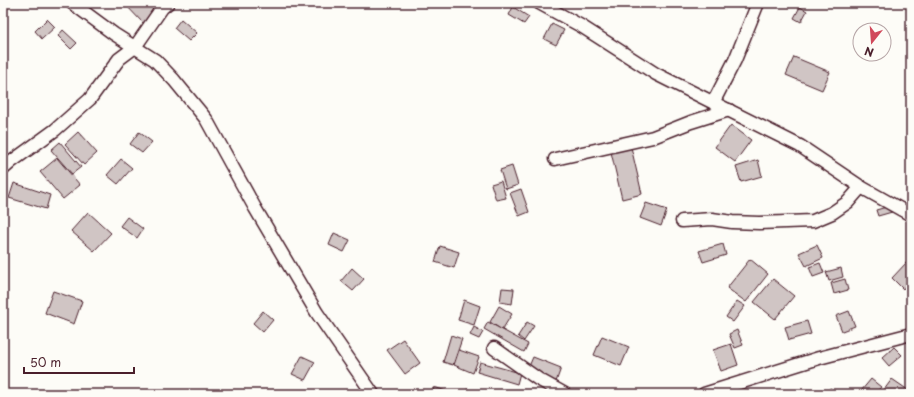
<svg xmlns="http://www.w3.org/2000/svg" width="914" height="397" font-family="'Playpen Sans',sans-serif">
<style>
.building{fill:#d0c5c4;stroke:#4a1f2b}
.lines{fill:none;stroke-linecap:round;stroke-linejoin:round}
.street-casing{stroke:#4a1f2b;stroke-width:15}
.street{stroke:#fdfcf7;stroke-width:12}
</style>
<rect width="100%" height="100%" fill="#fdfcf7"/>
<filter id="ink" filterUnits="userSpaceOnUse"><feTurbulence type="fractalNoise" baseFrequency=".025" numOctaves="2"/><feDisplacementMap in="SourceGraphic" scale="8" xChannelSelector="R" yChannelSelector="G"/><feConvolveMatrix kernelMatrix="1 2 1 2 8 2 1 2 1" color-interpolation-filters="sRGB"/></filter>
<g filter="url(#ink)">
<!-- building -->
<g class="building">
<polygon points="124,3 147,3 155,11 143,23"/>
<polygon points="513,7 529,17 524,24 509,15"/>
<polygon points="800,7 807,11 801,22 794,18"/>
<polygon points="47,19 55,27 42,39 35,31"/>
<polygon points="181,19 197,33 189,41 174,28"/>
<polygon points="552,24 564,30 556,45 544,39"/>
<polygon points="63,30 77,43 71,49 58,36"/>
<polygon points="794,57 830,72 822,90 786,75"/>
<polygon points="731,125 751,140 735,162 715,147"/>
<polygon points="78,132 97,153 84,165 65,144"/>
<polygon points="139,132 152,142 142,153 130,144"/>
<polygon points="60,142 81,167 72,174 51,150"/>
<polygon points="631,147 642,194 622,199 611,152"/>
<polygon points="57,158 80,185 63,199 40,172"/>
<polygon points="121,159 132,168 118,184 107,175"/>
<polygon points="758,160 762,176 741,182 736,167"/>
<polygon points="512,166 518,185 506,189 500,170"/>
<polygon points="501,181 506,198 496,200 491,184"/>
<polygon points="14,183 50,195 46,209 9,198"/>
<polygon points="521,189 529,212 519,216 510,193"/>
<polygon points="646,203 667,210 661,226 640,218"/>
<polygon points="890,206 892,212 878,216 876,210"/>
<polygon points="88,212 111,233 94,251 71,231"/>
<polygon points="127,217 143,229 137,238 120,226"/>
<polygon points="334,233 350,240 344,252 329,245"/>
<polygon points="723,244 726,255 703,262 699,251"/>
<polygon points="817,245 823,258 806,266 799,253"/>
<polygon points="440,246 459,252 454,268 435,262"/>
<polygon points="750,259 768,274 746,302 727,288"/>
<polygon points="907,262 911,266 911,280 903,289 892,278"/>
<polygon points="820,263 824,273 813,277 809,267"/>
<polygon points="352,268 364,279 353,291 341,281"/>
<polygon points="841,268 843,277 829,281 826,272"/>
<polygon points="773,279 794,296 775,319 754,302"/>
<polygon points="845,279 848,290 834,294 831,283"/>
<polygon points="502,288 514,289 512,304 500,302"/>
<polygon points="53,291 82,301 74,324 45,313"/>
<polygon points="464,300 480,306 474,325 458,320"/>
<polygon points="737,301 745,306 733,322 726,317"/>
<polygon points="499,306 512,314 502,330 490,322"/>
<polygon points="263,311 273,320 263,332 253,323"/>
<polygon points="849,311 855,326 842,331 836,316"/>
<polygon points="807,321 811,334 789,340 785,327"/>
<polygon points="488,322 528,344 524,352 484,329"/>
<polygon points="527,322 534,326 524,341 518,336"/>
<polygon points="474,327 483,332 479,339 470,335"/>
<polygon points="737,330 743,345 735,348 729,334"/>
<polygon points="451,335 462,339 453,365 443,362"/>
<polygon points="602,336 629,347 621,366 594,355"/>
<polygon points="403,339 420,363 405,374 387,350"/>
<polygon points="731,344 738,365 721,371 713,350"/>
<polygon points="894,347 902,355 889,366 882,358"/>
<polygon points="459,350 479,357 473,373 454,365"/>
<polygon points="302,356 315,362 305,380 292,374"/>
<polygon points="533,357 561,368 556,382 527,371"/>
<polygon points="480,362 520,373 517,384 477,372"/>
<polygon points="871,379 881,387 875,394 864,394 861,391"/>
<polygon points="892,379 908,390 906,394 881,394"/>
<polygon points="434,387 446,391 445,394 432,394"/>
<polygon points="830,388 840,394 826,394"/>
<polygon points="467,389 482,393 482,394 465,394"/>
</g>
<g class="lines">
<!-- street casing -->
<g class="street-casing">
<g id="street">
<polyline points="72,3 114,34 155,60 174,80 206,119 255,208 317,313 373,394"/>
<polyline points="539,3 581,26 656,74 800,146 861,187 911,215"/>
<polyline points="714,101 735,60 758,3"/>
<polyline points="555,159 653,137 691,122 729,110"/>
<polyline points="3,169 11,162 55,130 90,99 119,59 135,47 162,8 168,3"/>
<polyline points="682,221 712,219 732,222 759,223 813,221 832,213 848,202 861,187"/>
<polyline points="494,348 538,379 565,394"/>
<polyline points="704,394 819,358 911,334"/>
</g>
</g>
<!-- street -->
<use href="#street" class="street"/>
</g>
</g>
<!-- margin -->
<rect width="914" height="397" fill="none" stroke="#fdfcf7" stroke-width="16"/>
<rect x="8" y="8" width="898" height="381" fill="none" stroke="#4a1f2b" stroke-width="1.5" filter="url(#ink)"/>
<!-- north arrow -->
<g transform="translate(872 42) rotate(197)"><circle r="19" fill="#fdfcf7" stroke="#b5a4a5"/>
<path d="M0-3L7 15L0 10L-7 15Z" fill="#d1495b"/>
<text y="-6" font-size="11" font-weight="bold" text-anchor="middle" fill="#4a1f2b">N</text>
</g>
<!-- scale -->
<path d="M24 367v6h110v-6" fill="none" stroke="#4a1f2b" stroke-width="2"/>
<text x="30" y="367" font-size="12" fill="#4a1f2b" stroke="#fdfcf7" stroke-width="3" paint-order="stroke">50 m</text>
</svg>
